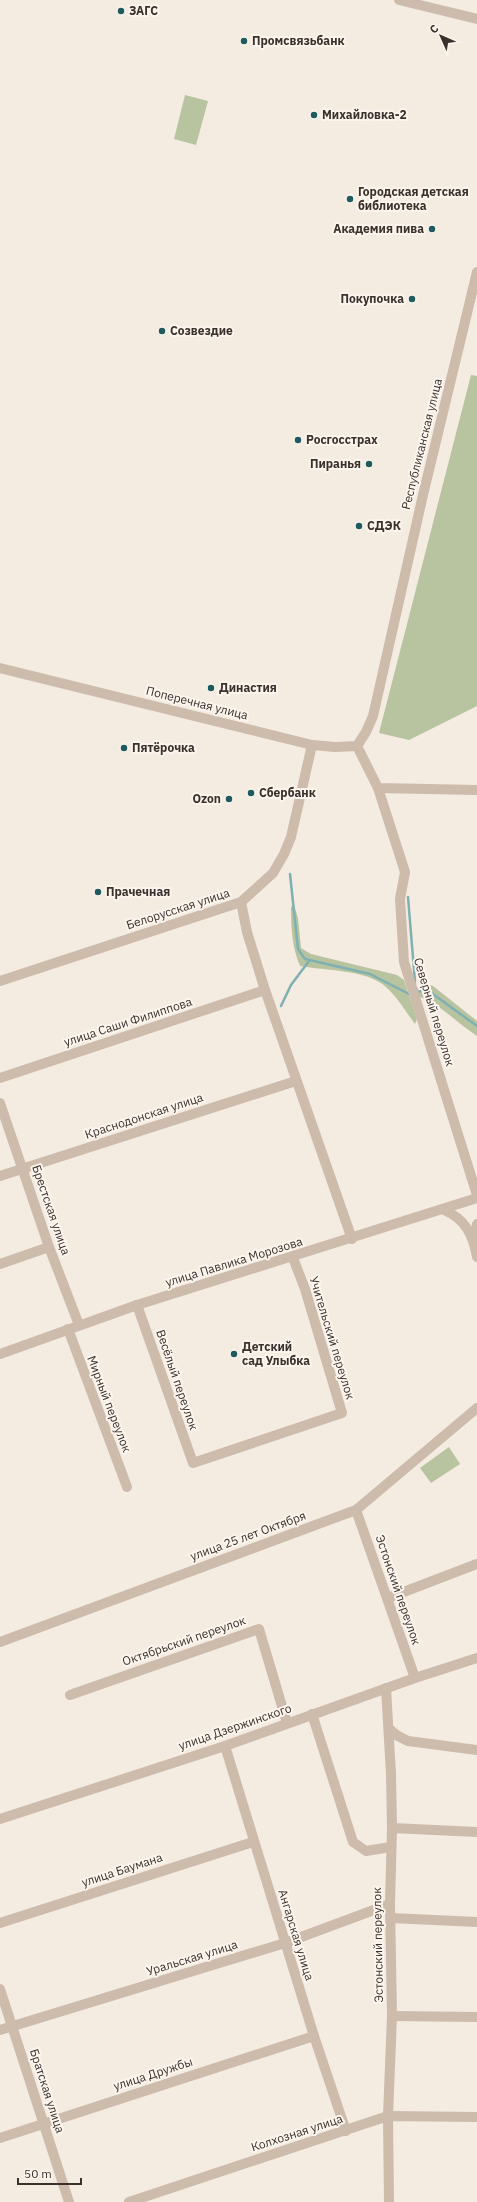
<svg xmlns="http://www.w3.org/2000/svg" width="477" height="2202" font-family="'IBM Plex Sans',sans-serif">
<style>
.green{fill:#b8c4a0}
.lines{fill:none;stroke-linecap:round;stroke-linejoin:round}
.stream{stroke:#7fb0b2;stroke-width:2.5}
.minor{stroke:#cdbbac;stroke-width:10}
.poi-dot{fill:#1f5a5e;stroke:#fbf5ee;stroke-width:1.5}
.labels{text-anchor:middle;stroke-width:4;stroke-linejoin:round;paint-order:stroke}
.poi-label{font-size:12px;font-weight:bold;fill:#3b302b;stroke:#fbf5ee;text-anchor:start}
.street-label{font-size:12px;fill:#3b302b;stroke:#fbf5ee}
</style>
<rect width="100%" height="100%" fill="#f4ebe1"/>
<!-- green -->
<g class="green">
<polygon points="185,95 208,101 196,145 174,139"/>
<polygon points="471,375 477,376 477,706 409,740 379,733"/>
<path d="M294,905L298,918L301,948L311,954L397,975L404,980L417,1019L415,1024C406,1012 398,998 386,987C366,969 325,971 300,966C292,947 291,928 291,907Z"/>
<path d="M423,983L433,986L477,1021V1036C457,1023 439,1003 417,996V988Z"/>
<polygon points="449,1447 460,1464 431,1483 420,1468"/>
</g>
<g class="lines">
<!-- stream -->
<g class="stream">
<polyline points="290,874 298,949 305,959 370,974 409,994"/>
<polyline points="408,897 415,982"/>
<polyline points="417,992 426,989 477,1026"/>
<polyline points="281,1006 291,985 309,961"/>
</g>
<!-- minor -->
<g class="minor">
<polyline points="399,0 477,19"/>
<polyline points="0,668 312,745 335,747 357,746 366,732 373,716 423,495 477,272"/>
<polyline points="357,746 378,788 477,790"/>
<polyline points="378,788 405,872 400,899 404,962 477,1195"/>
<polyline points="241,902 247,932 265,990 352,1239"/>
<polyline points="0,981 241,902 273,873 284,854 291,837 312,745"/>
<polyline points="0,1078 265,990"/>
<polyline points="0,1103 49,1247 79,1325"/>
<polyline points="0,1176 296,1081"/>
<path d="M444,1210C465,1219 473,1234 477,1257"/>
<polyline points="474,1241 477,1224"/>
<polyline points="0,1264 49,1247"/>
<polyline points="137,1305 193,1463 342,1413 305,1289 293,1258"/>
<polyline points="68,1329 127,1487"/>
<polyline points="0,1354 137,1305 477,1198"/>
<polyline points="356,1510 415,1678"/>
<polyline points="388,1598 477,1564"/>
<polyline points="0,1642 356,1510 477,1408"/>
<polyline points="386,1688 391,1774 392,1828 390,1904 392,2016 388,2116 389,2202"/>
<polyline points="70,1695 259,1629 287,1723"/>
<polyline points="312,1714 353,1842 366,1851 391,1847"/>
<polyline points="389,1729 398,1736 408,1741 477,1750"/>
<polyline points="225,1746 314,2036 346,2131"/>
<polyline points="0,1819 225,1746 415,1678 477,1658"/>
<polyline points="392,1828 477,1832"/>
<polyline points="391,1918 477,1922"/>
<polyline points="0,1923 253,1842"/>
<polyline points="0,1989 69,2202"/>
<polyline points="392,2016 477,2017"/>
<polyline points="0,2030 285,1943 390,1904"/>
<polyline points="0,2138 314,2036"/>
<polyline points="129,2202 388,2116 477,2117"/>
</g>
</g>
<!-- markers -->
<g class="poi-dot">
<circle cx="121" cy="11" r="4"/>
<circle cx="244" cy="41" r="4"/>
<circle cx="314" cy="115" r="4"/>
<circle cx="350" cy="199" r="4"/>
<circle cx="432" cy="229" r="4"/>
<circle cx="412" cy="299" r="4"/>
<circle cx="162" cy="331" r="4"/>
<circle cx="298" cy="440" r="4"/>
<circle cx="369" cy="464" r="4"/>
<circle cx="359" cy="526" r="4"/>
<circle cx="211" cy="688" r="4"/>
<circle cx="124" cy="748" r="4"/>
<circle cx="251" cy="793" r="4"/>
<circle cx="229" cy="799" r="4"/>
<circle cx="98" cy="892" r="4"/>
<circle cx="234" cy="1354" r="4"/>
</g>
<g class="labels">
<!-- poi labels -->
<g class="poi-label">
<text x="129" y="15">ЗАГС</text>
<text x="252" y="45">Промсвязьбанк</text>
<text x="322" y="119">Михайловка-2</text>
<text x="358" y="196">Городская детская<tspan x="358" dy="14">библиотека</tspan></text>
<text x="424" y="233" text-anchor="end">Академия пива</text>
<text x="404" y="303" text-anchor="end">Покупочка</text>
<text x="170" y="335">Созвездие</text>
<text x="306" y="444">Росгосстрах</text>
<text x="361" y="468" text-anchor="end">Пиранья</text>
<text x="367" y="530">СДЭК</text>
<text x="219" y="692">Династия</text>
<text x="132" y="752">Пятёрочка</text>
<text x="259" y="797">Сбербанк</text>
<text x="221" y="803" text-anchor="end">Ozon</text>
<text x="106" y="896">Прачечная</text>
<text x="242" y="1351">Детский<tspan x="242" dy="14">сад Улыбка</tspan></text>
</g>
<!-- street labels -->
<g class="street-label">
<text transform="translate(422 444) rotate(-76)" y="4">Республиканская улица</text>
<text transform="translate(197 703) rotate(14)" y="4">Поперечная улица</text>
<text transform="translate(178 909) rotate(-18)" y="4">Белорусская улица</text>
<text transform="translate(434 1012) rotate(73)" y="4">Северный переулок</text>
<text transform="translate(128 1022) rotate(-18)" y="4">улица Саши Филиппова</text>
<text transform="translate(144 1116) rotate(-18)" y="4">Краснодонская улица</text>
<text transform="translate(51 1210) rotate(71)" y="4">Брестская улица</text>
<text transform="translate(234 1262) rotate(-17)" y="4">улица Павлика Морозова</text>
<text transform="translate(332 1338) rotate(73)" y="4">Учительский переулок</text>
<text transform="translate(177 1380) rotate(71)" y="4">Весёлый переулок</text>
<text transform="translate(109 1404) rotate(69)" y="4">Мирный переулок</text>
<text transform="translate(248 1536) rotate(-20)" y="4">улица 25 лет Октября</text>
<text transform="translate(398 1590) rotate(71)" y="4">Эстонский переулок</text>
<text transform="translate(184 1641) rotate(-19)" y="4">Октябрьский переулок</text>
<text transform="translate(235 1727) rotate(-19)" y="4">улица Дзержинского</text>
<text transform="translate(122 1870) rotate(-18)" y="4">улица Баумана</text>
<text transform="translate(296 1935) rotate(73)" y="4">Ангарская улица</text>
<text transform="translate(378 1945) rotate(-91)" y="4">Эстонский переулок</text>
<text transform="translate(192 1958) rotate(-17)" y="4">Уральская улица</text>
<text transform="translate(153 2074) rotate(-18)" y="4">улица Дружбы</text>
<text transform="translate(47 2091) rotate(72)" y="4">Братская улица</text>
<text transform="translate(297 2133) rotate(-18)" y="4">Колхозная улица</text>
</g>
</g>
<!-- north arrow -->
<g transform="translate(441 36) rotate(315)" stroke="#fbf5ee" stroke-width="3" paint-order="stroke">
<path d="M0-3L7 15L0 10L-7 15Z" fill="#3b302b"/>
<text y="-6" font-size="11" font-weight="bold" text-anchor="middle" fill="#3b302b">С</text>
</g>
<!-- scale -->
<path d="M18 2178v6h63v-6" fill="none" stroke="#3b302b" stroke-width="2"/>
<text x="24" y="2178" font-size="12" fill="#3b302b" stroke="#fbf5ee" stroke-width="3" paint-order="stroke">50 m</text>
</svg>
